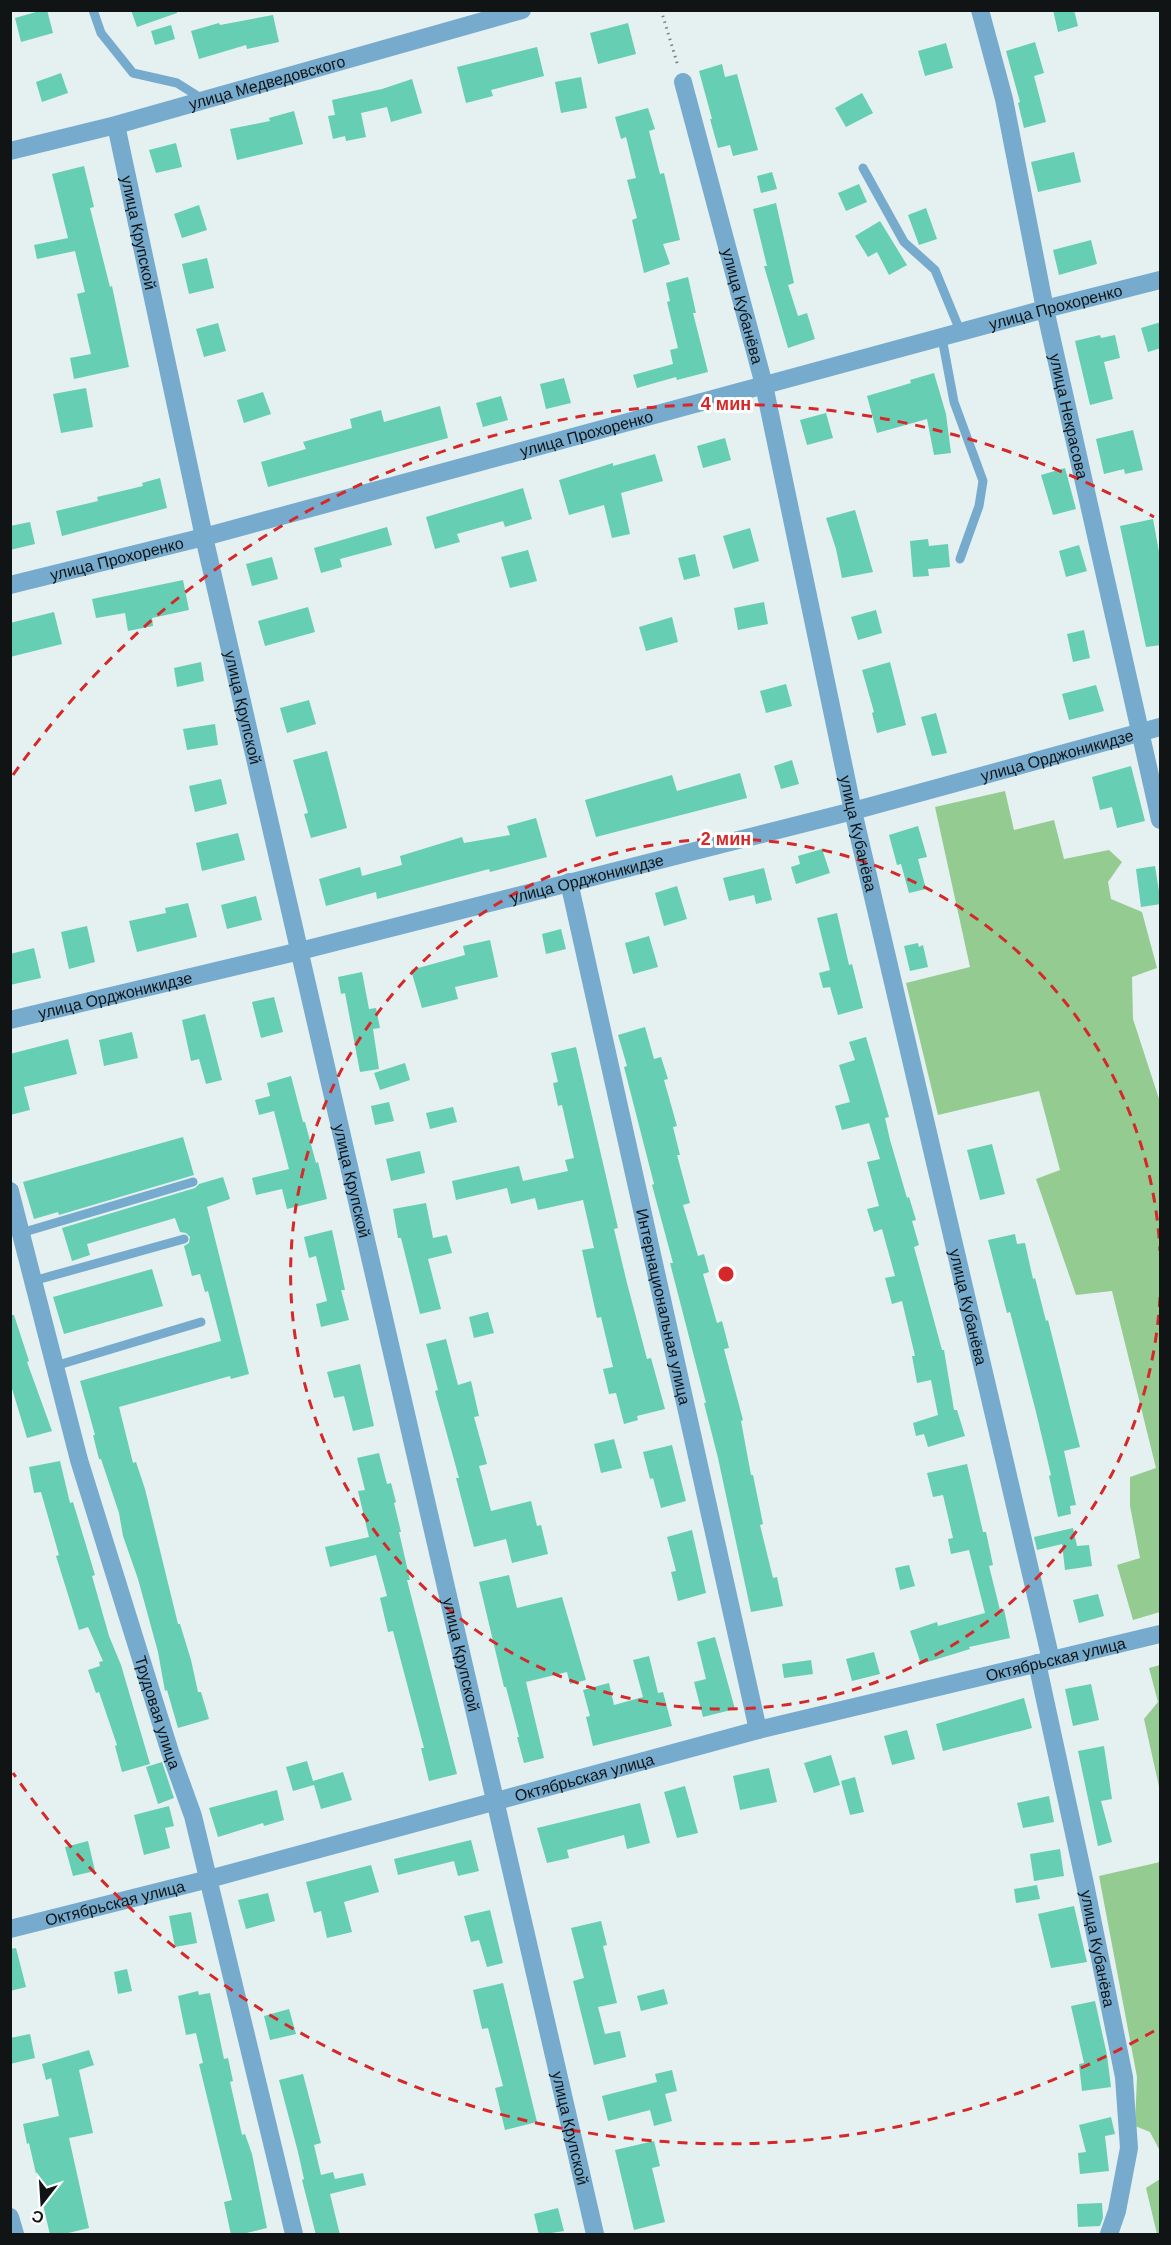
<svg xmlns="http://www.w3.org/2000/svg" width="1171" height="2245" font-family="Arial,sans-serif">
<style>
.green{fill:#94cb91}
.building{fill:#65ceb3}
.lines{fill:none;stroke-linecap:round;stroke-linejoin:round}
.path{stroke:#798181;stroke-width:3;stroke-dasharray:1.5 4.5;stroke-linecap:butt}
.service{stroke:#76abcd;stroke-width:9}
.minor{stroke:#76abcd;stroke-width:18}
.ring{fill:none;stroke:#d62828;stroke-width:3;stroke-dasharray:10 8}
.labels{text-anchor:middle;stroke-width:6;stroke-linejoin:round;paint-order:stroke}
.street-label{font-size:16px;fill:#101414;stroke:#fff}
.centre{fill:#d62828;stroke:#fff;stroke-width:3}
.ring-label{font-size:18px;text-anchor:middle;font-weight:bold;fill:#d62828;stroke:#fff;stroke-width:6;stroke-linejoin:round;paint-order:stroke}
</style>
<rect width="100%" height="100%" fill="#e5f0f1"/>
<!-- green -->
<g class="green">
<polygon points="1005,791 1014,830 1054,820 1064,859 1109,850 1122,862 1108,882 1111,899 1142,912 1157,968 1132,977 1133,1019 1160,1102 1160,1612 1133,1620 1117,1565 1140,1558 1130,1506 1130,1477 1156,1468 1112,1291 1076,1295 1036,1179 1060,1170 1039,1091 938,1115 906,983 970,967 935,807"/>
<polygon points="1160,1665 1160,1791 1144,1719 1158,1702 1149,1668"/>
<polygon points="1160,1862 1160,2151 1150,2132 1135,2126 1137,2077 1099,1876"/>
<polygon points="1160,2176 1160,2234 1157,2234 1146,2188 1160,2179"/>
</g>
<!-- building -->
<g class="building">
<polygon points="43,10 47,10 53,33 21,42 15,18"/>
<polygon points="131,10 177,10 177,13 137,27"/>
<polygon points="1053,10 1074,10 1078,26 1058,32"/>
<polygon points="273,15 279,42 247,49 246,45 199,59 191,31 219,23 220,25"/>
<polygon points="628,23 636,54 598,64 590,33"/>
<polygon points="171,25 175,39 155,45 151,31"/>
<polygon points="1035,42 1044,73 1034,76 1046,122 1024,128 1018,103 1020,102 1006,51"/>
<polygon points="946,43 953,68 925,76 918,51"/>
<polygon points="537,47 544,76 491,90 493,96 466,103 457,67"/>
<polygon points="722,64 725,77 737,74 758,150 733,156 730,145 718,148 710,119 712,119 699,71"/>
<polygon points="61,73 68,93 42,102 36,82"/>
<polygon points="581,77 587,108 561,113 555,82"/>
<polygon points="412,79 422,113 391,122 387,107 361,113 366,137 346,141 345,136 333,139 328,116 335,115 332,100 382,89"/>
<polygon points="862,93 873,113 846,127 835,108"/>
<polygon points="648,108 655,129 649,131 660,174 664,173 680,240 663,244 670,264 644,273 632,220 637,218 627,180 636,178 626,137 621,139 615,117"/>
<polygon points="294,111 303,144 237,160 230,129 270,121 269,118"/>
<polygon points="176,143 182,167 156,173 149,150"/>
<polygon points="1074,152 1081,182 1038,192 1031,162"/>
<polygon points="84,166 94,207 90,208 110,287 112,286 129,367 74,379 70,358 91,354 77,294 85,292 75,251 37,259 34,245 68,238 52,174"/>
<polygon points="772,172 777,189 761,193 757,176"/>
<polygon points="859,184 867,202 846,211 838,193"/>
<polygon points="776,203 794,283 788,285 798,316 807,313 815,339 788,348 764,266 767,266 753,209"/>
<polygon points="199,205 207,230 182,238 174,214"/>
<polygon points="926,208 937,239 919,245 908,215"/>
<polygon points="880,221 907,265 889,275 877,252 868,257 855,236"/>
<polygon points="1091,240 1097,264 1059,275 1053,250"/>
<polygon points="207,258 214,288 189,294 182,264"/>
<polygon points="688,277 696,313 693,313 708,372 677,380 676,377 637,388 633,375 673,364 670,350 678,348 667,302 670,301 666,283"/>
<polygon points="1161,322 1161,348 1148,352 1141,328"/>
<polygon points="218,323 226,351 204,357 196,329"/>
<polygon points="1100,335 1101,338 1115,335 1120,358 1104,362 1113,399 1090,405 1075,341"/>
<polygon points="934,373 946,414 951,453 934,455 927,419 877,433 867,396 911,383 910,380"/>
<polygon points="564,378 571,403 546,409 540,384"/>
<polygon points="86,388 93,427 61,433 53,394"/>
<polygon points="263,392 271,414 244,423 237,400"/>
<polygon points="501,396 508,420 483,427 476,403"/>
<polygon points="440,406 448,438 268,487 261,462 306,449 303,442 352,428 350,419 381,410 384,422"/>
<polygon points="826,413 833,438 807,445 800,420"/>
<polygon points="1133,430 1143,470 1125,474 1124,469 1104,474 1096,439"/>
<polygon points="725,438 731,460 703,468 697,446"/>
<polygon points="655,454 663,481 621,493 630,534 612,538 604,505 569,515 559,480 613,463 613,466"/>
<polygon points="1065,468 1076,509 1053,515 1041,475"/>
<polygon points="160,478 167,508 62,536 56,511 98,501 97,497 143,486 142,483"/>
<polygon points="523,488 532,519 505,527 503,521 457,534 460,542 435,549 426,517"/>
<polygon points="855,510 873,572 842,578 836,549 826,518"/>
<polygon points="1153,519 1161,563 1161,645 1146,647 1120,526"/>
<polygon points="30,522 35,544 10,550 10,526"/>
<polygon points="387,527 392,545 340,559 342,567 321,573 314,548"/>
<polygon points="750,528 759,561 733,569 723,536"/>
<polygon points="928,539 929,546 948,544 950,567 928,569 929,576 913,577 910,541"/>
<polygon points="1079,545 1087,571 1066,577 1059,551"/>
<polygon points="528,550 537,581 510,588 501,557"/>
<polygon points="695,554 700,576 684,580 678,558"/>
<polygon points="272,557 278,579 252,586 246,564"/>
<polygon points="183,580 189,610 152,618 153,626 128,631 125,613 96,618 92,599"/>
<polygon points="764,602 768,624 738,630 734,608"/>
<polygon points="308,607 315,632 265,646 258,621"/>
<polygon points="876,610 882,633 858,640 851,617"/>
<polygon points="54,612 62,644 10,657 10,623"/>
<polygon points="672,617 678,642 646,651 639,627"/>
<polygon points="1084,630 1090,658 1073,662 1067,634"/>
<polygon points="201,662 204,681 177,687 174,668"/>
<polygon points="890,662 906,725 877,733 872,713 874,712 862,670"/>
<polygon points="786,684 792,706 766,713 760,691"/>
<polygon points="1096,685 1104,711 1069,720 1062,694"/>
<polygon points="309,700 316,724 287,733 280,708"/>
<polygon points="936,713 947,753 932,756 921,717"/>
<polygon points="215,724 218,745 187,750 183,729"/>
<polygon points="327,751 347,828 311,838 304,814 308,813 293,760"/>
<polygon points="792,760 799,784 781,789 774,766"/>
<polygon points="1131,766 1145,821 1117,828 1112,807 1100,810 1092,777"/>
<polygon points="740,773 747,798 596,837 585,800 672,775 677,791"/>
<polygon points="221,779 227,804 195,812 189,786"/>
<polygon points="536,818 547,857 490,872 489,869 377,899 376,892 326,906 319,879 360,867 362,876 402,865 400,856 462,837 464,843 510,835 507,826"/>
<polygon points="918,826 927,857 918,859 926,889 909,893 901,864 897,865 889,835"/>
<polygon points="238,833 245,860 202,871 196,843"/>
<polygon points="822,849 830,873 796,884 791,867 800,864 798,856"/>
<polygon points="1155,866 1161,904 1141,907 1136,869"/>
<polygon points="764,868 772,900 756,904 754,895 729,901 723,878"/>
<polygon points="677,886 687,919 664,926 655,893"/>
<polygon points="256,896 262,920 227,929 221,905"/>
<polygon points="188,903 197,937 137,952 129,921 166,913 165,908"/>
<polygon points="837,913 849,965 852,964 863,1008 838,1015 830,987 823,988 819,973 830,970 817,918"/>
<polygon points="87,926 95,962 69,969 61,932"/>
<polygon points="561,929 566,949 546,954 542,934"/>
<polygon points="649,936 658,967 633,974 625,943"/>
<polygon points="490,940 498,977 455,987 458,999 422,1008 411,970 465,955 463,946"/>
<polygon points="918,943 919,947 923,945 928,967 910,971 904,946"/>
<polygon points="34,948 41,978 10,985 10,954"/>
<polygon points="362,972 369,1009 376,1008 380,1028 373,1029 379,1069 360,1072 345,993 341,994 338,977"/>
<polygon points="274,997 283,1032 261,1038 252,1002"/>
<polygon points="205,1014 222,1080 206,1084 199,1059 191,1061 182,1020"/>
<polygon points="645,1027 654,1059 661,1057 668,1079 664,1080 677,1126 673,1127 680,1155 677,1155 690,1203 683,1205 698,1256 704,1254 709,1272 703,1274 717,1323 722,1321 729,1348 724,1349 743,1420 741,1421 751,1475 753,1475 763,1524 760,1525 773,1578 777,1577 783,1606 751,1612 718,1458 704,1403 706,1403 670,1263 673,1263 652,1185 654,1184 624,1067 627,1066 618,1035"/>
<polygon points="132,1032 138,1058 104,1066 99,1040"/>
<polygon points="866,1037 889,1117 885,1118 890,1140 907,1198 909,1197 916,1220 912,1221 919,1245 914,1247 942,1350 944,1350 954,1410 957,1410 965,1436 928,1447 924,1434 916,1436 913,1423 938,1415 931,1380 917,1383 912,1356 915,1356 902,1301 892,1304 885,1278 895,1276 882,1229 874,1232 867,1209 879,1206 867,1162 880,1159 869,1123 842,1130 835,1106 850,1102 839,1065 855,1060 849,1042"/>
<polygon points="68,1039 77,1074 24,1087 30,1110 10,1115 10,1054"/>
<polygon points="576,1047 618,1228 614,1229 627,1283 647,1359 651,1358 665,1409 637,1416 638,1420 624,1424 616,1393 609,1394 603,1369 613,1367 601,1317 597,1318 582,1250 594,1248 583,1200 538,1210 535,1198 511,1204 507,1188 456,1200 452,1181 519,1166 523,1181 568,1171 565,1160 574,1158 562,1105 558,1106 553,1083 558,1082 551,1053"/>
<polygon points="405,1063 410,1080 380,1090 374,1073"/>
<polygon points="291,1076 303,1122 305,1122 316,1163 318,1162 327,1199 287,1209 282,1189 256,1195 252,1178 289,1169 274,1111 259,1115 255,1100 270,1096 267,1083"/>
<polygon points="389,1102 394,1121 375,1125 371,1106"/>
<polygon points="453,1107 457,1122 430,1129 426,1113"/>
<polygon points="183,1137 194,1175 59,1215 58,1212 34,1219 23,1182"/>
<polygon points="992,1144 1005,1194 980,1200 967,1150"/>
<polygon points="420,1151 425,1173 391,1181 386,1159"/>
<polygon points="223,1177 230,1199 207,1207 249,1374 231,1379 230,1376 119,1407 133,1463 136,1462 145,1489 178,1624 180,1624 191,1660 198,1692 201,1692 209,1719 178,1728 167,1690 165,1691 158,1652 138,1579 123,1536 119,1513 101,1459 99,1459 93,1435 95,1435 80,1381 221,1341 208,1291 205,1292 200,1274 192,1276 184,1246 189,1243 190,1237 186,1233 180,1232 175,1218 87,1244 90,1255 72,1261 62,1228 195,1188 199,1184"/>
<polygon points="426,1203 433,1238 447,1235 452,1253 428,1259 441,1309 420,1314 401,1238 398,1238 393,1209"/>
<polygon points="332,1230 345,1290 341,1290 349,1320 321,1327 316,1304 327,1301 316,1256 309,1258 304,1237"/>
<polygon points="1015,1234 1017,1244 1025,1243 1033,1279 1035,1278 1046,1321 1048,1320 1080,1447 1064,1451 1076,1505 1070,1506 1071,1514 1058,1517 1049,1476 1051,1475 1036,1412 1010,1312 1007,1313 988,1240"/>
<polygon points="152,1269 163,1306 64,1334 53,1297"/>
<polygon points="488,1312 494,1333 474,1338 469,1317"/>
<polygon points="10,1315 14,1315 29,1361 27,1362 52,1431 27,1438 10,1382"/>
<polygon points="446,1339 458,1385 471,1381 479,1416 474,1417 487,1464 479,1466 491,1511 531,1501 537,1526 541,1525 548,1554 512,1563 506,1539 474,1547 456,1478 459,1478 435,1391 438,1390 426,1344"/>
<polygon points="360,1364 374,1426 353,1431 344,1396 334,1398 327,1372"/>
<polygon points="614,1439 622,1468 601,1473 594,1444"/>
<polygon points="672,1445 686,1501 661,1508 653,1478 650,1479 643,1452"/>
<polygon points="379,1453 387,1484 391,1483 396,1502 394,1503 401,1532 399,1532 410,1580 407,1580 457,1774 429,1781 421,1748 424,1748 393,1631 388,1632 380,1598 387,1596 376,1555 330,1567 325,1547 369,1537 358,1491 365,1490 357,1458"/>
<polygon points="60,1461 70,1503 73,1502 95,1575 92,1576 109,1636 121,1665 150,1764 122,1772 115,1746 117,1745 99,1692 96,1693 88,1670 100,1666 99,1662 103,1661 88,1627 79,1630 56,1556 59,1555 41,1492 34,1493 29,1467"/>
<polygon points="967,1464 983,1532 986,1532 993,1565 989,1566 1000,1610 1004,1609 1010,1638 969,1647 970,1649 921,1664 910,1631 937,1622 938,1626 985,1613 969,1550 951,1554 948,1539 953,1538 943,1495 933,1497 927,1473"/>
<polygon points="1073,1528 1077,1546 1089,1545 1092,1566 1065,1570 1062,1544 1037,1550 1034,1537"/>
<polygon points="692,1530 706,1593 678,1601 671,1572 676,1571 667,1537"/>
<polygon points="909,1565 915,1586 900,1590 895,1568"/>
<polygon points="509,1575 517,1608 562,1597 586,1680 570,1684 567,1672 526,1682 544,1758 524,1763 517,1737 519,1737 506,1687 504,1687 479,1582"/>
<polygon points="1098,1594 1104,1616 1079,1623 1073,1600"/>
<polygon points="715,1637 735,1709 703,1717 694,1682 706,1679 697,1642"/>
<polygon points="874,1652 880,1674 852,1681 846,1659"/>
<polygon points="649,1656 658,1693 663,1692 672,1726 593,1746 586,1717 590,1716 583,1690 609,1683 614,1705 643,1697 633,1660"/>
<polygon points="811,1660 813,1674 784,1678 782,1664"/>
<polygon points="1091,1684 1099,1720 1073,1726 1065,1689"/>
<polygon points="1024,1698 1032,1728 943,1751 936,1724"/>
<polygon points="907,1730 915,1759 892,1765 884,1736"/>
<polygon points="1104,1746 1112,1799 1101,1801 1112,1842 1098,1846 1078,1751"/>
<polygon points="831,1755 840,1785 814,1793 804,1763"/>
<polygon points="307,1761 313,1781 343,1772 352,1800 321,1809 314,1785 293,1791 286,1767"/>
<polygon points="162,1762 174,1798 158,1804 146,1767"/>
<polygon points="769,1768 777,1802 740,1810 733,1776"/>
<polygon points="855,1777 864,1812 850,1815 841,1781"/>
<polygon points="685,1786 698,1833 677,1838 664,1792"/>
<polygon points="277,1790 284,1820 264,1826 263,1823 218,1837 209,1808"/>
<polygon points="1049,1796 1054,1822 1023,1828 1017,1803"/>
<polygon points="640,1803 650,1843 627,1849 624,1835 567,1850 569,1858 547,1863 537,1828"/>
<polygon points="169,1806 174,1826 165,1828 170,1848 144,1855 134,1815"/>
<polygon points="471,1840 479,1871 458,1876 454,1861 398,1875 394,1859"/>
<polygon points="88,1841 95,1871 73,1876 65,1847"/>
<polygon points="1060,1849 1064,1876 1034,1881 1030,1854"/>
<polygon points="371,1865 379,1892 344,1902 352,1932 327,1938 321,1911 314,1913 306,1882"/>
<polygon points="1037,1885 1040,1899 1016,1903 1014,1889"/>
<polygon points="268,1893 275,1921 246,1929 238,1900"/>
<polygon points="1074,1906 1087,1962 1051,1968 1038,1914"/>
<polygon points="490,1910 503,1963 487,1967 479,1940 471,1942 464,1916"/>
<polygon points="191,1912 197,1943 175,1947 169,1916"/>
<polygon points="601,1921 607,1945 603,1946 617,2003 598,2007 605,2034 620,2031 626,2057 594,2065 573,1981 584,1978 571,1928"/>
<polygon points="16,1948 26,1987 10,1991 10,1949"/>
<polygon points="127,1969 132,1991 118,1994 114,1972"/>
<polygon points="503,1983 537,2122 505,2130 495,2088 503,2086 488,2028 482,2029 473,1990"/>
<polygon points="664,1989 668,2004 641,2011 637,1996"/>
<polygon points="198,1991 199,1995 210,1993 224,2059 228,2058 233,2081 230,2082 242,2135 245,2134 252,2154 267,2228 238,2235 231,2235 224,2202 232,2200 199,2064 203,2063 196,2033 186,2035 178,1996"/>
<polygon points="1095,2001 1107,2055 1111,2087 1082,2091 1079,2064 1084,2063 1071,2006"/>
<polygon points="289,2009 296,2034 270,2040 264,2016"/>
<polygon points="30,2034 35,2058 10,2064 10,2038"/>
<polygon points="89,2050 94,2065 79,2070 93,2133 69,2138 89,2228 60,2235 50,2235 29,2143 27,2144 23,2124 59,2116 51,2078 46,2080 42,2064"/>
<polygon points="672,2070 677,2091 665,2094 672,2121 654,2126 650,2110 608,2121 602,2096 657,2082 655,2074"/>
<polygon points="303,2074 321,2143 314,2145 321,2175 333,2172 335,2179 363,2173 366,2185 330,2194 340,2235 316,2235 302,2180 304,2179 298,2152 279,2080"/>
<polygon points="1111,2117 1115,2134 1105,2136 1109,2171 1080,2174 1078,2153 1086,2152 1079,2125"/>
<polygon points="654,2141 660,2166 652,2168 665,2222 634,2230 615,2150"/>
<polygon points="1102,2203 1103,2218 1100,2226 1078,2227 1077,2204"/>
<polygon points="558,2208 564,2231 539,2235 534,2214"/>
</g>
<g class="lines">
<!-- path -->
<polyline class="path" points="661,10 678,66"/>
<!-- service -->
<g class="service">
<polyline points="93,10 101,33 133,73 177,83 204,100"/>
<polyline points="863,168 904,242 935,270 961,333"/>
<polyline points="942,338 954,402 983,481 979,506 960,559"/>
<polyline points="21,1233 193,1182"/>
<polyline points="33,1281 184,1239"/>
<polyline points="55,1366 201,1322"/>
</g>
<!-- minor -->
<g class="minor">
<path id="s1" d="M980,10L1004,99L1045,309L1160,820"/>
<path id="s2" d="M683,82L764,385L853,811L1051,1660"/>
<path id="s3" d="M116,125L204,537L595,2234"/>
<path id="s4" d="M10,151L116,125L522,10"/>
<path id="s5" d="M10,585L204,537L1045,309L1160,280"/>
<path id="s6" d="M569,882L758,1730"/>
<path id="s7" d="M10,1020L300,951L853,811L1160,727"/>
<path id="s8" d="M10,1191L79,1460L170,1752L193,1816L294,2234"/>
<path id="s9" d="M1037,1663L1085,1884L1124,2077L1129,2148L1117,2211L1109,2234"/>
<path id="s10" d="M10,1929L209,1879L758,1730L1160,1634"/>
<polyline points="10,2217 15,2234"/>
</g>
</g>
<!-- distance rings -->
<g class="ring">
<path d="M1160 1297A435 435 0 1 1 1160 1251"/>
<path d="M1154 2031A870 870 0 0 1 13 1773M13 775A870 870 0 0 1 1154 517"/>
</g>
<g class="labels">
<!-- street labels -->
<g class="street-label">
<text dy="6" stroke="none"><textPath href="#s4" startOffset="266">улица Медведовского</textPath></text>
<text dy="6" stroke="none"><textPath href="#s3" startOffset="110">улица Крупской</textPath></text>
<text dy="6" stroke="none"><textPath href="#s2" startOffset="232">улица Кубанёва</textPath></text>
<text dy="6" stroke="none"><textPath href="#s5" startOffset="1082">улица Прохоренко</textPath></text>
<text dy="6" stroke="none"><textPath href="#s1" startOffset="416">улица Некрасова</textPath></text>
<text dy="6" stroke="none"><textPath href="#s5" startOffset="596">улица Прохоренко</textPath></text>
<text dy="6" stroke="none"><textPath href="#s5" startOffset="110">улица Прохоренко</textPath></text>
<text dy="6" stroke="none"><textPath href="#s3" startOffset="596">улица Крупской</textPath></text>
<text dy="6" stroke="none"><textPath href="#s7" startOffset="1080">улица Орджоникидзе</textPath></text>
<text dy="6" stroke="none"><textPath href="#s2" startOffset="772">улица Кубанёва</textPath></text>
<text dy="6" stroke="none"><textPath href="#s7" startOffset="594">улица Орджоникидзе</textPath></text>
<text dy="6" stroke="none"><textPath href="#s7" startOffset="108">улица Орджоникидзе</textPath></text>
<text dy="6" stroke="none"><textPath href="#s3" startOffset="1082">улица Крупской</textPath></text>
<text dy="6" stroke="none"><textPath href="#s6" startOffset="435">Интернациональная улица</textPath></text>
<text dy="6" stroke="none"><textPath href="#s2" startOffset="1258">улица Кубанёва</textPath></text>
<text dy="6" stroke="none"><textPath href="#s3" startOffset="1568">улица Крупской</textPath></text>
<text dy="6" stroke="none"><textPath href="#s10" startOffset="1080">Октябрьская улица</textPath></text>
<text dy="6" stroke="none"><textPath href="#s8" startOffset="542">Трудовая улица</textPath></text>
<text dy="6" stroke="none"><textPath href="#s10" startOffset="594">Октябрьская улица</textPath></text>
<text dy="6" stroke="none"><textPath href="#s10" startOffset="108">Октябрьская улица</textPath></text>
<text dy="6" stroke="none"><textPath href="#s9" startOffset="292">улица Кубанёва</textPath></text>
<text dy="6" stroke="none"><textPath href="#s3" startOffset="2054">улица Крупской</textPath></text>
</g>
</g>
<circle cx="726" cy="1274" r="9" class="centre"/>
<g class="ring-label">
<text x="726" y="410">4 мин</text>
<text x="726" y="845">2 мин</text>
</g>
<!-- border -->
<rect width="1171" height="2245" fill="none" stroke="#101414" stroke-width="24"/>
<!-- north arrow -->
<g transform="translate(42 2203) rotate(197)" stroke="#ffffff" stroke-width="4.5" paint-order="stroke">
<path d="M0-4.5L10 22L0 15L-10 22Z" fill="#101414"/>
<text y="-9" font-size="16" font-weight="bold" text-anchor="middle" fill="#101414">С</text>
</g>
</svg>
